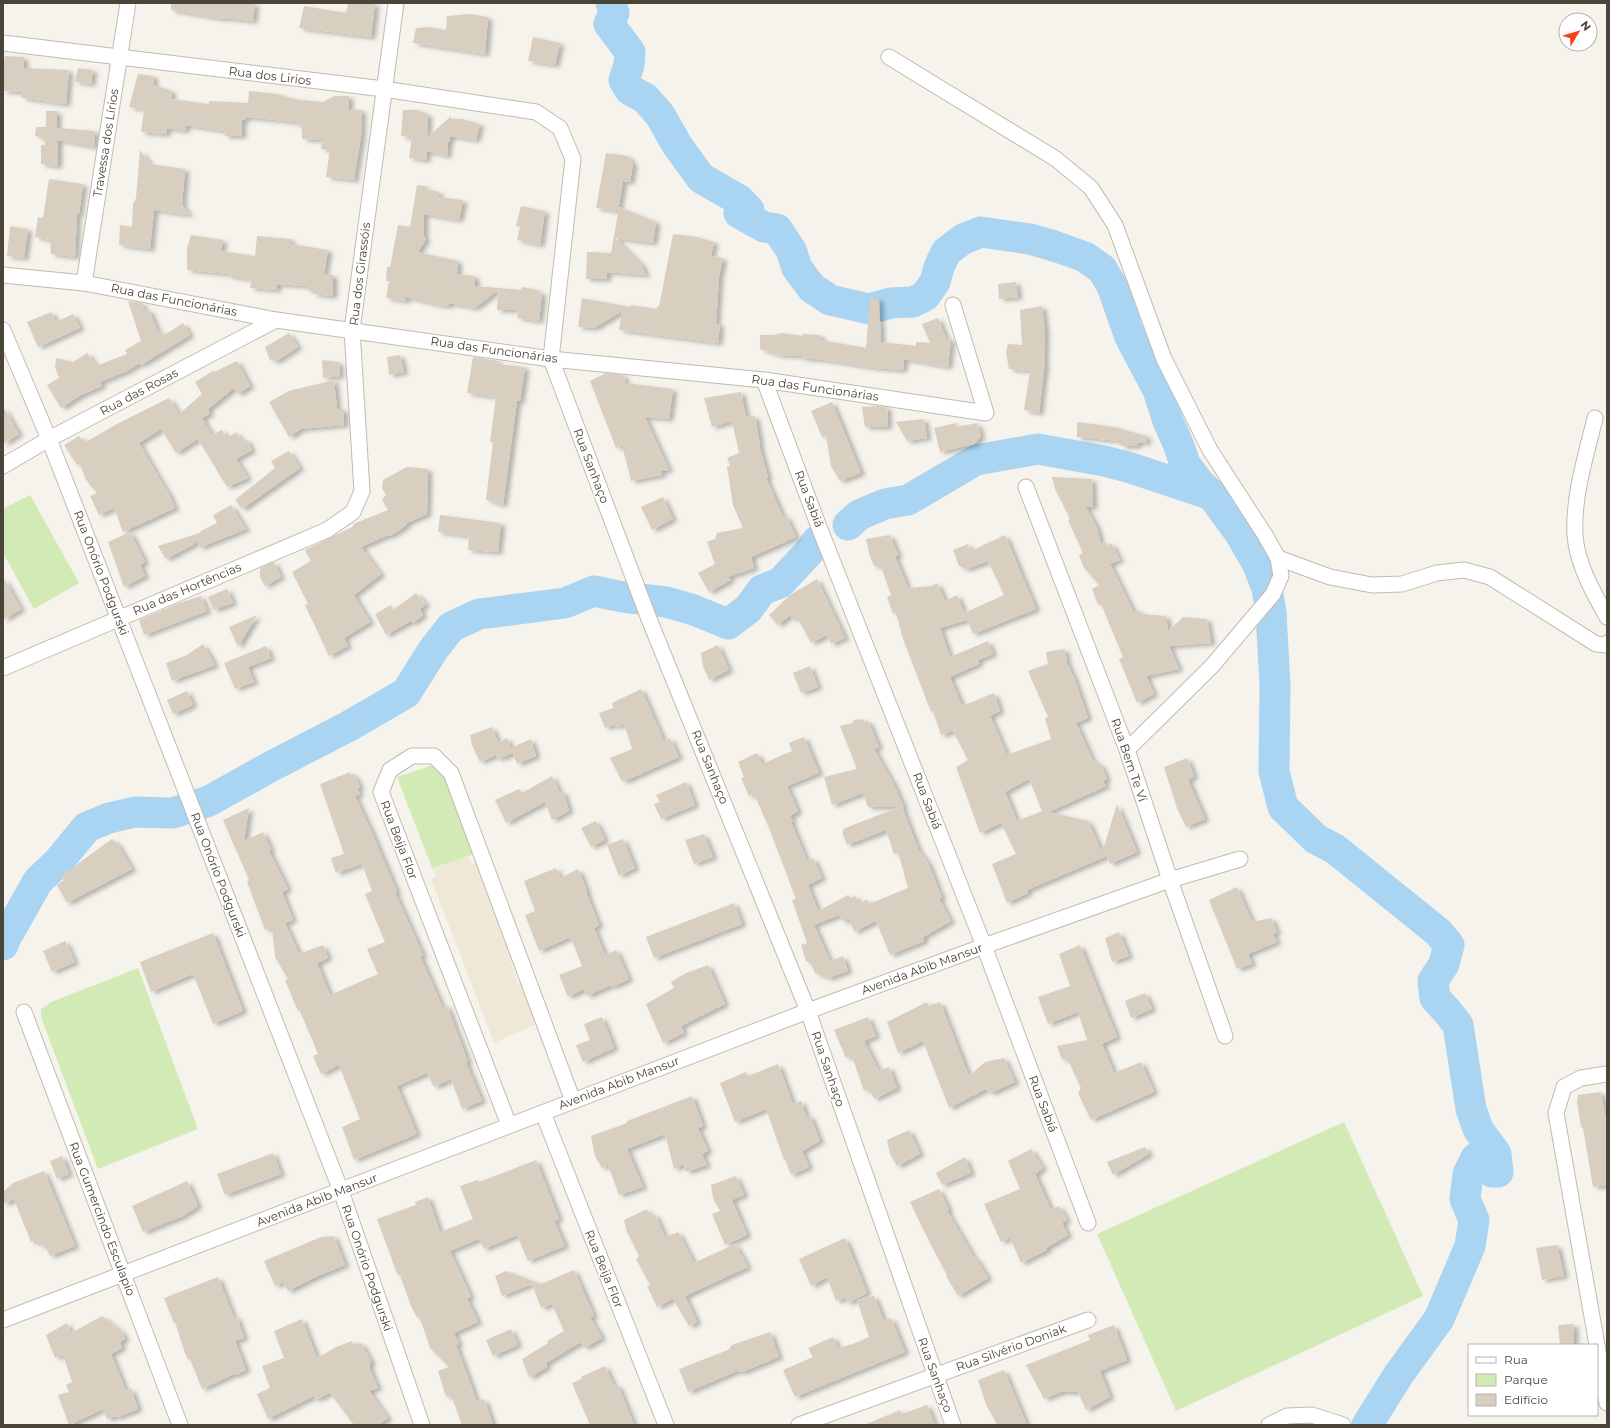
<svg xmlns="http://www.w3.org/2000/svg" width="1610" height="1428" font-family="Montserrat,sans-serif">
<style>
.education{fill:#efe8d6}
.green{fill:#d2eab5}
.lines{fill:none;stroke-linecap:round;stroke-linejoin:round}
.river{stroke:#a9d4f2;stroke-width:31}
.building{fill:#d8cfc1;fill-rule:evenodd;filter:url(#shadow)}
.minor-casing{stroke:#c2bbae;stroke-width:17}
.minor{stroke:#fff;stroke-width:15}
.labels{text-anchor:middle;stroke-width:3;stroke-linejoin:round;paint-order:stroke}
.street-label{font-size:12px;fill:#4b4439;stroke:#fff}
</style>
<defs>
<filter id="shadow"><feDropShadow dx="4.5" dy="2.5" stdDeviation="2" flood-color="#0004"/></filter>
</defs>
<rect width="100%" height="100%" fill="#f6f3ec"/>
<!-- education -->
<polygon class="education" points="468,856 472,864 477,863 514,959 511,963 518,983 524,982 538,1023 494,1043 431,879 436,877 432,868"/>
<!-- green -->
<g class="green">
<polygon points="30,495 79,583 34,609 3,553 3,509"/>
<polygon points="439,763 474,854 432,868 397,777"/>
<polygon points="138,968 198,1129 98,1169 41,1017 41,1009 51,1002"/>
<polygon points="1344,1122 1423,1296 1176,1411 1097,1234"/>
</g>
<g class="lines">
<!-- river -->
<g class="river">
<polyline points="611,3 614,13 609,24 630,52 629,65 624,80 630,90 645,98 660,115 677,145 701,178 739,200 749,210 739,213 764,227 777,229 791,250 797,268 812,288 830,300 869,309 891,303 913,302 925,296 935,282 939,267 946,252 963,239 981,232 1030,239 1054,246 1085,257 1102,269 1112,286 1130,337 1158,390 1168,421 1179,446 1185,464 1199,483 1212,495 1241,535 1257,563 1267,588 1271,613 1275,685 1274,771 1283,807 1316,839 1335,849 1438,932 1449,945 1444,964 1433,981 1435,998 1447,1011 1458,1025 1471,1109 1478,1129 1496,1154 1498,1172 1492,1172 1484,1160 1476,1158 1468,1174 1465,1199 1474,1220 1470,1246 1439,1319 1399,1374 1367,1425"/>
<polyline points="848,525 859,515 885,504 908,500 976,460 1038,449 1104,461 1131,468 1212,495"/>
<polyline points="3,945 5,939 38,881 58,862 87,827 109,818 135,812 173,813 209,801 270,767 349,726 406,693 433,650 451,627 479,614 565,603 594,591 623,597 666,602 694,610 728,624 748,609 762,590 780,583 809,552 817,541"/>
</g>
</g>
<!-- building -->
<g class="building">
<polygon points="171,3 255,3 253,21 223,18 223,19 171,10"/>
<polygon points="348,3 375,3 371,37 299,28 304,6 346,13"/>
<polygon points="470,14 488,17 485,54 413,43 416,28 429,27 446,30 447,16"/>
<polygon points="533,37 560,43 555,65 528,61"/>
<polygon points="5,56 24,57 24,68 69,70 66,104 22,98 22,92 3,91 3,65"/>
<polygon points="78,68 93,70 91,84 75,82"/>
<polygon points="138,74 154,76 153,85 172,91 171,99 209,104 209,101 248,103 249,91 278,94 293,99 323,102 334,96 349,96 349,109 362,110 361,136 354,180 326,177 330,150 321,149 322,140 302,139 302,126 296,124 296,122 246,117 245,120 242,120 242,136 225,136 224,131 186,125 185,131 167,128 166,134 141,132 144,110 129,107"/>
<polygon points="403,110 418,110 428,115 427,138 451,116 451,119 462,119 480,124 476,140 450,136 450,142 448,142 447,156 427,151 426,160 409,158 412,137 401,136"/>
<polygon points="46,111 57,111 57,128 95,131 94,147 58,140 58,166 41,164 41,145 45,145 45,138 35,136 36,127 46,127"/>
<polygon points="140,150 150,164 185,169 182,205 190,215 154,210 150,249 119,245 120,225 132,227 133,204 136,198"/>
<polygon points="606,153 628,156 633,164 630,182 623,181 618,211 596,208"/>
<polygon points="49,179 83,184 79,214 77,214 75,257 51,254 50,240 35,237 38,217 43,218"/>
<polygon points="417,185 426,186 425,189 439,192 439,197 463,200 459,220 424,214 424,236 426,239 418,252 458,261 457,274 475,276 475,286 521,290 522,287 538,290 538,292 542,293 539,321 517,318 518,310 497,310 498,290 475,308 449,303 449,306 438,305 406,297 406,301 386,298 389,281 386,281 387,267 390,267 398,225 410,227"/>
<polygon points="521,206 545,211 540,245 517,240 520,227 516,226"/>
<polygon points="619,207 656,222 653,243 615,238 641,264 646,275 607,272 607,279 586,279 587,252 611,253"/>
<polygon points="10,226 28,229 24,258 7,256"/>
<polygon points="673,234 697,237 714,242 711,256 723,258 719,277 716,324 720,324 718,343 619,330 622,311 594,328 578,327 582,298 630,307 631,305 657,309 657,306 659,307"/>
<polygon points="191,235 223,240 221,251 255,256 257,236 291,239 291,244 328,250 324,274 333,275 333,296 313,294 313,289 306,289 306,286 277,284 277,290 250,288 251,279 228,276 228,274 187,270 187,248"/>
<polygon points="1016,282 1018,297 999,299 998,284"/>
<polygon points="870,298 879,299 881,342 916,346 916,342 930,343 922,324 938,318 946,338 951,339 948,367 904,359 903,370 875,368 825,360 801,358 801,356 779,355 760,349 760,335 773,335 782,333 803,336 803,334 821,335 821,340 866,348"/>
<polygon points="128,301 142,303 145,311 149,310 158,332 160,331 163,336 183,323 190,335 141,365 140,363 127,371 100,382 102,386 81,395 61,408 47,385 59,378 55,367 56,358 73,362 87,353 96,366 127,354 125,350 141,341"/>
<polygon points="1042,306 1045,332 1044,362 1045,362 1039,413 1024,410 1030,371 1009,369 1006,352 1008,344 1022,345 1020,310"/>
<polygon points="51,312 56,322 73,314 80,328 38,347 27,322"/>
<polygon points="289,333 298,347 275,362 273,359 270,360 265,347"/>
<polygon points="400,355 404,372 389,375 387,357"/>
<polygon points="473,357 499,361 498,364 525,367 520,401 517,401 503,505 486,500 493,442 490,442 496,397 467,393"/>
<polygon points="322,360 339,362 340,376 323,378"/>
<polygon points="237,361 250,386 238,394 234,388 208,409 210,413 202,418 212,435 222,430 227,438 236,432 242,441 246,439 252,450 236,459 248,478 227,487 198,439 176,453 161,429 139,443 166,490 167,490 175,508 123,532 114,508 99,515 90,496 97,493 86,480 80,464 77,465 64,445 79,436 84,443 117,424 169,398 179,414 202,394 195,382 213,371 214,372"/>
<polygon points="606,373 623,375 626,383 673,389 669,419 645,417 669,470 661,471 662,475 631,481 622,445 616,448 590,381"/>
<polygon points="334,380 337,409 344,409 344,425 301,429 289,437 269,402 289,391"/>
<polygon points="741,392 746,417 755,416 760,445 759,445 768,477 766,478 783,517 786,516 796,537 751,557 754,568 728,577 731,580 709,592 698,573 715,564 707,542 715,539 717,533 743,528 733,505 727,467 730,466 727,458 739,453 732,421 712,427 704,398"/>
<polygon points="832,402 861,473 840,481 831,466 826,436 822,437 811,411"/>
<polygon points="3,406 19,434 3,444"/>
<polygon points="878,406 887,407 888,427 865,427 862,407"/>
<polygon points="924,419 927,438 907,441 896,422"/>
<polygon points="1077,422 1114,427 1147,436 1146,443 1138,442 1137,446 1121,446 1121,441 1077,437"/>
<polygon points="956,423 957,427 977,423 981,436 974,444 940,452 934,428"/>
<polygon points="289,451 300,468 242,509 235,500 275,468 271,461"/>
<polygon points="407,467 428,469 427,514 409,522 400,530 389,536 388,535 361,547 381,574 354,595 370,622 344,638 348,646 329,656 305,605 308,604 292,572 311,561 305,550 354,526 353,524 388,510 382,500 386,495 382,488 383,480"/>
<polygon points="1052,477 1092,479 1093,507 1086,507 1097,528 1101,544 1105,542 1107,546 1111,543 1120,560 1110,564 1133,611 1140,611 1141,614 1166,616 1168,631 1183,617 1207,619 1211,643 1169,646 1179,669 1146,676 1154,694 1137,703 1119,659 1123,657 1101,604 1098,605 1092,589 1099,585 1084,568 1079,555 1083,553 1068,520 1070,519 1055,489"/>
<polygon points="663,497 673,519 652,530 641,507"/>
<polygon points="231,505 246,529 199,548 198,542 166,559 158,546 200,533 201,531 217,523 213,515"/>
<polygon points="440,515 501,523 498,552 468,550 469,536 438,532"/>
<polygon points="130,532 145,562 140,565 145,576 124,587 108,542"/>
<path d="M890,535L898,555L895,557L908,588L931,586L937,583L945,601L957,595L964,613L1004,595L988,561L967,569L959,566L953,550L968,544L971,551L1005,535L1036,609L973,634L967,620L940,628L950,657L988,641L993,654L978,660L979,664L950,677L962,706L994,693L1000,711L990,716L1007,755L1051,739L1045,718L1048,717L1028,671L1048,664L1046,652L1065,649L1067,663L1074,678L1088,718L1076,723L1093,761L1095,760L1097,765L1100,763L1107,779L1103,781L1106,786L1049,812L1088,821L1102,853L1117,804L1137,852L1110,864L1107,856L1027,890L1028,893L1007,903L992,864L1016,854L1001,823L980,833L956,767L968,760L953,731L941,735L933,711L931,712L903,639L896,613L893,614L887,597L891,595L880,564L875,567L870,557L866,539ZM1029,779L1042,811L1017,821L1005,792Z"/>
<polygon points="274,562 281,577 265,586 260,578 260,568"/>
<polygon points="3,577 21,609 3,620"/>
<polygon points="817,579 845,638 831,644 827,635 811,643 797,617 793,620 790,615 778,625 769,615 790,595"/>
<polygon points="227,589 233,603 214,610 208,597"/>
<polygon points="416,593 426,604 420,609 423,615 413,623 411,621 386,635 375,614 391,605 393,610"/>
<polygon points="201,596 207,611 144,635 139,620 179,603"/>
<polygon points="257,615 238,647 229,627"/>
<polygon points="203,644 215,665 172,681 166,663 187,655"/>
<polygon points="718,645 729,670 709,680 703,666 701,653"/>
<polygon points="266,646 271,658 248,667 254,682 235,689 224,663"/>
<polygon points="810,666 818,687 801,693 793,673"/>
<polygon points="641,689 664,741 670,738 679,757 625,781 621,780 610,758 632,749 624,724 616,727 615,724 605,728 599,713 613,708 612,703"/>
<polygon points="187,691 193,705 173,714 167,700"/>
<polygon points="863,719 864,722 868,721 879,747 874,749 894,785 904,807 902,807 918,849 928,863 942,898 939,899 951,921 923,937 924,941 890,955 876,921 854,932 849,919 843,922 839,915 814,925 830,961 843,956 848,971 829,978 815,973 811,964 806,961 801,945 807,943 792,900 796,899 769,828 754,794 749,796 741,778 744,777 738,762 757,753 762,764 792,751 789,743 804,737 819,773 787,786 798,811 790,816 793,821 791,822 807,861 813,858 822,878 808,885 818,911 848,895 851,898 855,896 859,904 867,899 869,904 908,888 898,852 894,854 886,830 847,845 843,835 843,829 899,807 868,807 863,793 832,805 824,777 857,769 840,726 852,723 854,720"/>
<polygon points="492,727 498,742 507,738 511,748 531,739 536,756 517,764 513,753 498,759 496,755 480,762 472,745 470,735"/>
<polygon points="1187,758 1194,776 1188,780 1205,819 1186,827 1177,808 1164,767"/>
<polygon points="350,772 351,775 354,774 360,787 357,788 360,794 355,796 372,833 397,892 395,893 423,955 420,956 442,1006 447,1006 468,1062 466,1063 482,1101 462,1109 451,1079 434,1087 427,1073 397,1086 417,1134 354,1160 342,1127 360,1119 339,1065 321,1074 313,1056 318,1054 300,1011 298,1011 285,980 288,979 275,957 272,928 265,930 247,882 249,880 223,820 249,808 244,841 263,832 271,850 269,851 288,889 282,892 293,920 285,923 299,954 323,945 328,958 317,963 330,995 378,974 367,949 385,942 365,894 372,891 362,864 336,873 331,858 344,854 320,784"/>
<polygon points="552,776 560,793 563,791 569,811 552,820 545,802 506,823 495,800 519,789 522,793"/>
<polygon points="686,782 695,805 661,819 654,804 660,802 656,795"/>
<polygon points="596,821 605,840 591,847 581,828"/>
<polygon points="704,834 713,857 694,864 685,840"/>
<polygon points="112,839 118,845 132,869 67,903 57,885 64,880 61,876"/>
<polygon points="623,839 635,868 619,876 607,845"/>
<polygon points="556,868 560,878 578,869 587,891 586,892 599,925 594,928 605,955 616,950 629,979 612,987 611,985 587,996 584,989 568,997 559,975 582,966 571,938 568,939 568,938 539,951 525,915 535,911 524,881"/>
<polygon points="1237,887 1252,922 1271,918 1277,932 1273,934 1277,942 1248,954 1252,964 1237,969 1209,900"/>
<polygon points="734,903 742,924 654,958 646,937"/>
<polygon points="1119,932 1129,956 1112,962 1105,938"/>
<polygon points="213,933 243,1011 213,1024 193,974 151,992 140,962"/>
<polygon points="65,941 75,962 52,972 43,951"/>
<polygon points="1080,945 1117,1037 1102,1044 1114,1073 1141,1062 1154,1092 1091,1120 1078,1093 1081,1088 1067,1058 1062,1060 1057,1046 1087,1040 1078,1012 1048,1024 1038,997 1070,986 1059,954"/>
<polygon points="708,965 725,1004 681,1026 684,1033 663,1043 646,1004 674,988 671,982 686,973"/>
<polygon points="1145,993 1152,1009 1131,1018 1125,1001"/>
<polygon points="927,1002 929,1006 940,1002 969,1076 985,1062 1004,1058 1015,1082 991,1093 986,1089 949,1108 923,1041 898,1053 887,1022"/>
<polygon points="602,1017 614,1048 583,1062 576,1045 590,1040 584,1024"/>
<polygon points="868,1017 876,1036 864,1041 879,1071 889,1067 897,1088 874,1099 869,1088 864,1091 852,1056 846,1058 834,1030"/>
<polygon points="778,1064 793,1104 801,1101 806,1116 810,1116 820,1141 802,1151 809,1167 791,1175 785,1159 784,1160 766,1109 735,1122 720,1083 746,1072 748,1076"/>
<polygon points="1601,1092 1607,1127 1607,1185 1593,1187 1583,1128 1581,1127 1577,1102 1578,1095"/>
<polygon points="692,1096 703,1126 698,1128 708,1151 702,1154 707,1165 686,1172 684,1164 674,1169 665,1134 627,1149 643,1187 619,1195 608,1165 602,1168 595,1156 591,1136 627,1123 627,1121"/>
<polygon points="909,1130 920,1154 897,1166 890,1154 887,1140"/>
<polygon points="1145,1147 1149,1154 1113,1175 1107,1162"/>
<polygon points="1031,1149 1043,1168 1035,1174 1051,1210 1059,1206 1067,1220 1062,1223 1068,1235 1046,1248 1047,1250 1021,1263 1010,1238 1001,1242 984,1204 1020,1189 1008,1161"/>
<polygon points="273,1153 281,1174 225,1195 217,1174"/>
<polygon points="62,1156 69,1174 57,1179 50,1161"/>
<polygon points="965,1157 971,1173 942,1185 936,1173"/>
<polygon points="536,1160 559,1219 554,1221 565,1246 528,1261 517,1235 484,1249 479,1239 450,1251 471,1297 467,1298 478,1322 454,1333 459,1344 456,1345 477,1402 484,1399 493,1425 462,1425 451,1395 446,1397 438,1371 449,1367 430,1348 420,1318 418,1319 411,1306 400,1275 398,1276 377,1219 416,1205 415,1202 428,1197 440,1232 473,1219 460,1186 478,1180 479,1182"/>
<polygon points="44,1171 75,1246 50,1256 44,1244 39,1246 37,1240 31,1242 14,1199 3,1204 3,1192 13,1183"/>
<polygon points="736,1176 744,1195 732,1200 747,1235 725,1245 712,1214 720,1211 713,1198 711,1185"/>
<polygon points="187,1181 198,1206 183,1216 143,1232 132,1206"/>
<polygon points="939,1189 949,1210 947,1211 975,1259 976,1258 988,1278 958,1296 946,1276 947,1275 930,1243 910,1202"/>
<polygon points="647,1209 650,1216 655,1214 665,1237 678,1232 694,1263 735,1244 748,1267 685,1296 697,1322 689,1326 673,1299 657,1307 647,1286 650,1285 636,1259 639,1256 627,1232 624,1220"/>
<polygon points="334,1236 345,1265 320,1275 288,1291 283,1282 275,1286 264,1261 321,1237"/>
<polygon points="845,1238 867,1293 848,1303 845,1298 836,1301 827,1277 811,1286 799,1259"/>
<polygon points="1557,1245 1564,1276 1542,1280 1536,1248"/>
<polygon points="574,1270 594,1316 590,1317 602,1338 584,1348 581,1342 546,1363 547,1367 529,1378 522,1359 548,1343 547,1341 564,1331 552,1304 541,1308 532,1284 502,1296 495,1276 506,1271 541,1284"/>
<polygon points="218,1277 234,1318 237,1317 244,1338 235,1341 246,1370 236,1375 234,1374 202,1389 190,1359 188,1360 184,1350 175,1322 174,1323 164,1298"/>
<polygon points="874,1296 884,1321 891,1318 905,1352 795,1397 783,1370 813,1357 808,1348 833,1337 838,1348 853,1344 869,1337 857,1300"/>
<polygon points="102,1316 122,1332 125,1339 120,1342 122,1348 111,1354 126,1391 131,1388 138,1409 118,1417 115,1416 107,1419 103,1409 69,1425 58,1395 69,1392 66,1385 72,1382 63,1355 55,1358 46,1335 67,1323 71,1333"/>
<polygon points="302,1319 317,1358 336,1347 352,1341 353,1344 361,1343 371,1361 369,1367 378,1388 369,1391 388,1418 378,1425 354,1425 330,1393 315,1400 314,1396 268,1419 257,1394 270,1388 262,1366 284,1358 274,1331"/>
<polygon points="1574,1324 1574,1345 1560,1345 1558,1325"/>
<polygon points="1114,1325 1127,1360 1100,1371 1110,1397 1086,1410 1078,1392 1061,1392 1044,1399 1026,1365 1090,1340 1088,1335"/>
<polygon points="511,1329 518,1345 493,1356 486,1340"/>
<polygon points="770,1332 779,1357 742,1372 737,1371 688,1392 679,1369 728,1350 732,1345"/>
<polygon points="605,1366 614,1386 618,1385 634,1425 590,1425 572,1383 582,1379 581,1377"/>
<polygon points="1004,1370 1027,1425 997,1425 986,1404 978,1380"/>
<polygon points="927,1405 935,1425 864,1425 900,1410 902,1414"/>
</g>
<g class="lines">
<!-- minor casing -->
<g class="minor-casing">
<g id="minor">
<polyline points="3,43 384,89 536,112 560,128 573,159 551,359 649,619 808,1011 953,1425"/>
<polyline points="889,57 1056,159 1091,188 1115,225 1164,359 1210,450 1265,535 1278,558 1281,576 1273,594 1212,666 1127,750"/>
<polyline points="3,275 84,283 276,320 551,359 764,380 986,413 953,305"/>
<polyline points="84,283 128,3"/>
<polyline points="3,330 49,439 341,1191 422,1425"/>
<polyline points="764,380 819,527 984,946 1088,1223"/>
<path d="M1595,418C1586,456 1573,495 1575,535C1577,564 1593,592 1607,617"/>
<polyline points="3,466 49,439 276,320"/>
<polyline points="1026,487 1127,750 1170,880 1225,1036"/>
<polyline points="1278,558 1330,577 1372,585 1402,584 1437,573 1464,570 1490,577 1596,644 1606,645 1607,643"/>
<polyline points="3,668 327,530 353,512 362,491 352,330 396,3"/>
<polyline points="24,1012 180,1425"/>
<polyline points="543,1113 666,1425"/>
<polyline points="509,1125 381,792 390,770 412,756 434,756 451,773 573,1101"/>
<polyline points="3,1320 808,1011 984,946 1170,880 1240,859"/>
<polyline points="1597,1345 1556,1113 1564,1087 1581,1078 1607,1074"/>
<polyline points="1597,1346 1607,1403"/>
<polyline points="799,1425 1088,1320"/>
<polyline points="1269,1425 1287,1416 1312,1415 1343,1425"/>
</g>
</g>
<!-- minor -->
<use href="#minor" class="minor"/>
</g>
<g class="labels">
<!-- street labels -->
<g class="street-label">
<text transform="translate(270 76) rotate(7)" y="4">Rua dos Lirios</text>
<text transform="translate(106 143) rotate(-81)" y="4">Travessa dos Lírios</text>
<text transform="translate(360 274) rotate(-83)" y="4">Rua dos Girassóis</text>
<text transform="translate(174 300) rotate(11)" y="4">Rua das Funcionárias</text>
<text transform="translate(494 350) rotate(8)" y="4">Rua das Funcionárias</text>
<text transform="translate(815 388) rotate(8)" y="4">Rua das Funcionárias</text>
<text transform="translate(139 392) rotate(-28)" y="4">Rua das Rosas</text>
<text transform="translate(591 466) rotate(69)" y="4">Rua Sanhaço</text>
<text transform="translate(809 499) rotate(69)" y="4">Rua Sabiá</text>
<text transform="translate(101 573) rotate(69)" y="4">Rua Onório Podgurski</text>
<text transform="translate(187 589) rotate(-23)" y="4">Rua das Hortências</text>
<text transform="translate(1129 760) rotate(71)" y="4">Rua Bem Te Ví</text>
<text transform="translate(710 767) rotate(68)" y="4">Rua Sanhaço</text>
<text transform="translate(927 801) rotate(69)" y="4">Rua Sabiá</text>
<text transform="translate(399 840) rotate(69)" y="4">Rua Beija Flor</text>
<text transform="translate(218 875) rotate(69)" y="4">Rua Onório Podgurski</text>
<text transform="translate(922 969) rotate(-20)" y="4">Avenida Abib Mansur</text>
<text transform="translate(828 1069) rotate(71)" y="4">Rua Sanhaço</text>
<text transform="translate(619 1083) rotate(-21)" y="4">Avenida Abib Mansur</text>
<text transform="translate(1043 1104) rotate(69)" y="4">Rua Sabiá</text>
<text transform="translate(317 1200) rotate(-21)" y="4">Avenida Abib Mansur</text>
<text transform="translate(102 1219) rotate(69)" y="4">Rua Gumercindo Esculapio</text>
<text transform="translate(367 1268) rotate(71)" y="4">Rua Onório Podgurski</text>
<text transform="translate(604 1269) rotate(68)" y="4">Rua Beija Flor</text>
<text transform="translate(1011 1348) rotate(-20)" y="4">Rua Silvério Doniak</text>
<text transform="translate(935 1375) rotate(70)" y="4">Rua Sanhaço</text>
</g>
</g>
<!-- border -->
<rect width="1610" height="1428" fill="none" stroke="#4b4439" stroke-width="8"/>
<!-- legend -->
<rect x="1468" y="1344" width="130" height="72" fill="#ffffff" stroke="#b7b4b0"/>
<rect x="1476" y="1357" width="20" height="6" fill="#ffffff" stroke="#b7b4b0"/>
<text x="1504" y="1364" font-size="12" fill="#4b4439">Rua</text>
<rect x="1476" y="1374" width="20" height="12" fill="#d2eab5" stroke="#b7b4b0"/>
<text x="1504" y="1384" font-size="12" fill="#4b4439">Parque</text>
<rect x="1476" y="1394" width="20" height="12" fill="#d8cfc1" stroke="#b7b4b0"/>
<text x="1504" y="1404" font-size="12" fill="#4b4439">Edifício</text>
<!-- north arrow -->
<g transform="translate(1578 32) rotate(52)"><circle r="19" fill="#ffffff" stroke="#b7b4b0"/>
<path d="M0-3L7 15L0 10L-7 15Z" fill="#fc3f1d"/>
<text y="-6" font-size="11" font-weight="bold" text-anchor="middle" fill="#4b4439">N</text>
</g>
</svg>
